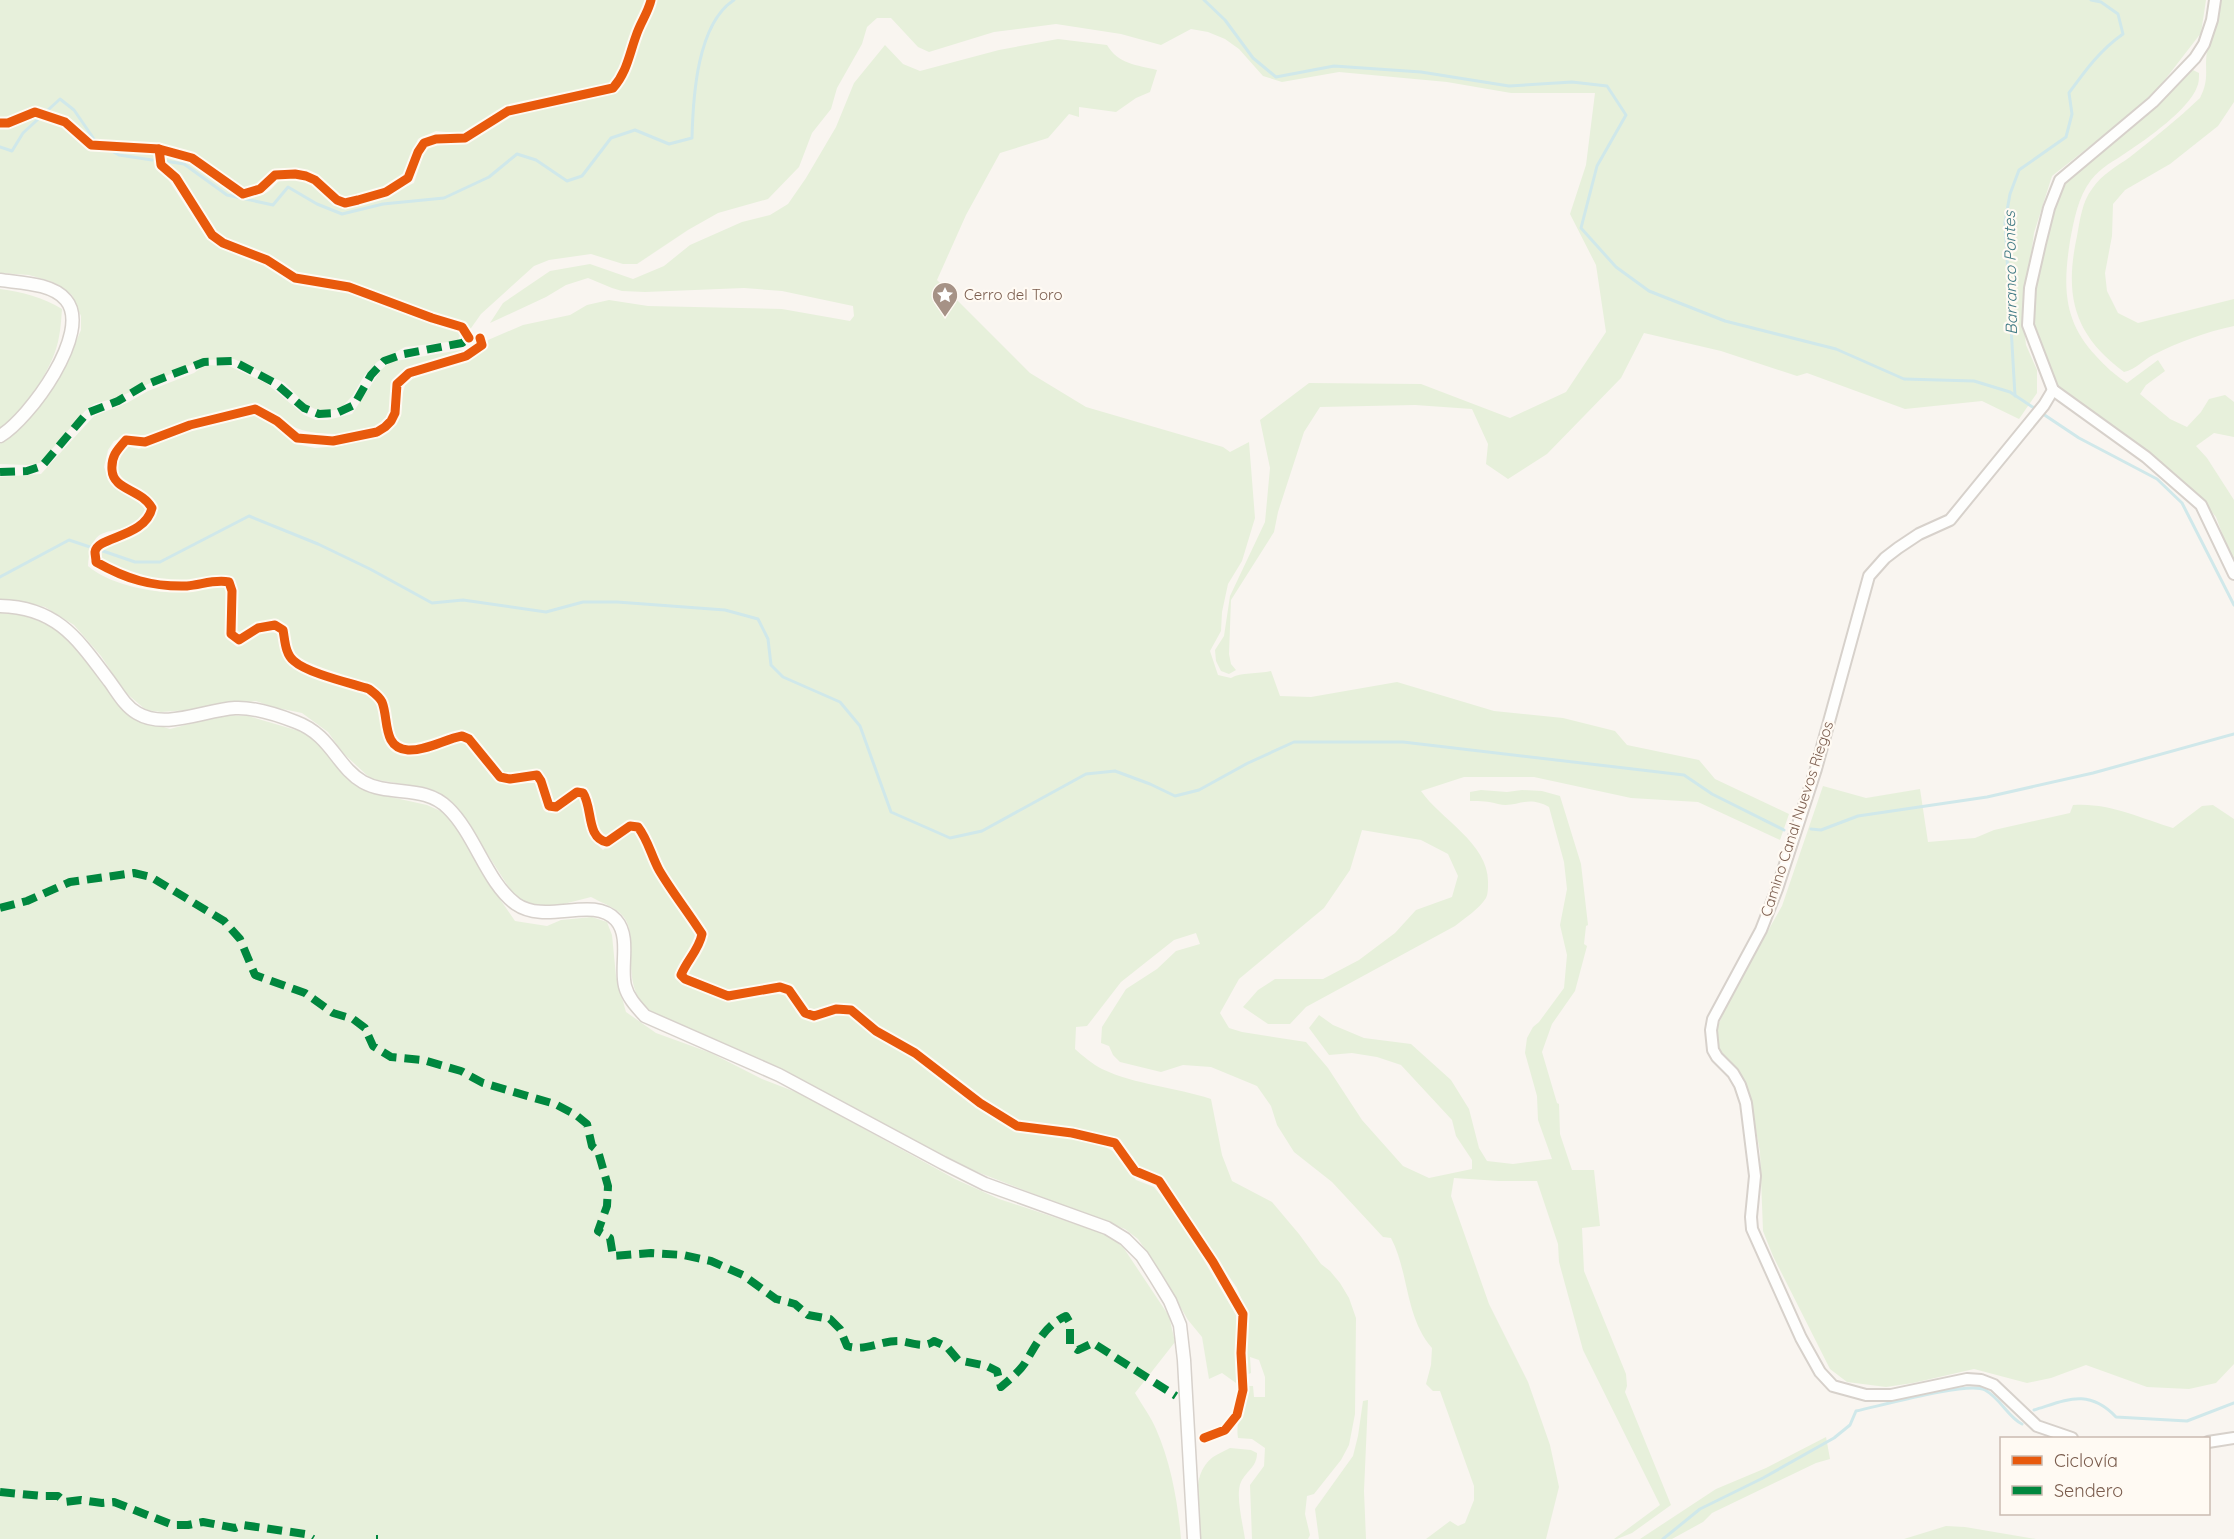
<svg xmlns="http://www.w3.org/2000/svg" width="2234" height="1539" font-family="Quicksand,sans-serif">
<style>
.green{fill:#e7f0db}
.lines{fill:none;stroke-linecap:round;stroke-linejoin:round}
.stream{stroke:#d0e8ea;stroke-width:3}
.minor-casing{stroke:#d7d1cb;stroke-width:14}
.tertiary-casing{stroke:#d7d1cb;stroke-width:15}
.minor{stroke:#fefefd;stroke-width:10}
.tertiary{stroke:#fefefd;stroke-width:12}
.quiet{stroke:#00873e;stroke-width:8;stroke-dasharray:15 8;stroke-linecap:butt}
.cycleway-casing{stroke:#fffaf3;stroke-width:13}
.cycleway{stroke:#e8590c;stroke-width:9}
.labels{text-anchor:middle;stroke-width:4.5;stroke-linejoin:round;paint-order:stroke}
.poi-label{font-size:15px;fill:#7a5c4d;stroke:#fffaf3;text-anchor:start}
.street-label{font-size:15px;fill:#7a5c4d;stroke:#fffaf3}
.water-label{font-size:16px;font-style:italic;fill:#437c86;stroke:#fffaf3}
</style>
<rect width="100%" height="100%" fill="#f9f5f0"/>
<!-- green -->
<g class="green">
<path d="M0,0H648L635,22L619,76L608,85L561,98L517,104L464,134L436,131L418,139C414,149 412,161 408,171C399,190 359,197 340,198L317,175L292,170H273L259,186L244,190C226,178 175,139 154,147L158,171L168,179L207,239L261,261L275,272L293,280L360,293L404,313L462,332L457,341L405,347L377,362L364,376L353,395L340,409L329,411L315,409L305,404L285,383L234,359L202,360L119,397L94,404L85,411L40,463L27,465L0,464V444L24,425L41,405L70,355L81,330V316L72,295L53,282L29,275L0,273Z"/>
<path d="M654,0H2206L2201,33L2150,99L2052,176L2034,233L2023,318L2026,345L2037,370V393L2019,419L1982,401L1905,409L1807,373L1797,376L1721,351L1644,333L1621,378L1547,454L1508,479L1486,464L1488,444L1472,409L1415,405L1320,407L1304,432L1278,512L1274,532L1231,600L1229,654L1231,664L1236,670L1229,674L1221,671L1216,661L1215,650L1224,636L1230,596L1265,522L1270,468L1260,420L1309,383L1421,384L1510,418L1566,392L1606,332L1596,265L1570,214L1586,165L1595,93H1511L1447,82L1339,72L1282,82L1263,76L1239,49L1225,39L1208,32L1191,29L1161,45L1121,34L1056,24L994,32L929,52L918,47L891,18H877L867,27L862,44L837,88L831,109L812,133L799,167L768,199L718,213L688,230L637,264H623L591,254L549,260L534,266L481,314L469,331L466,326L381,297L355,286L292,274L268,257L225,242L215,234L162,154L186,159L243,199C251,198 259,196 266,193C274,189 277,178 288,177C309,174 319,193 335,203C351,215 397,191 414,183L425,148L435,144L466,141L497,122L516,113L608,95L617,88L627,77Z"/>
<path d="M2220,0H2234V102L2218,126L2170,164L2125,190L2113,204L2112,236L2105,273L2107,291L2118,313L2138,323L2234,299V326C2205,332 2179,342 2153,355C2142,361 2136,369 2124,372C2074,335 2064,296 2077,236C2080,220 2082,202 2092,189C2102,174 2116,167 2130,157C2154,138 2178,119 2200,98C2210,78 2204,71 2207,51C2210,34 2218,18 2220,0Z"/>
<path d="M1058,39L1107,45C1118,64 1137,65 1157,70L1150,92L1136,98L1116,112L1079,107V117L1069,114L1048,138L1000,153L966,215L937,280L1030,373L1086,407L1223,447L1230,452L1249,442L1255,518L1242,561L1228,584L1222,612L1221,631L1210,651L1218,675L1231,678C1241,672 1258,674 1271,671L1280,696L1311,697L1397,682L1494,711L1563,718L1615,731L1627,745L1699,760L1715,779L1789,814L1780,840L1698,802L1631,798L1534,777H1464L1421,791C1440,819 1490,844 1488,884C1488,888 1488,894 1486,898C1479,909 1465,918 1455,926L1306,1007L1290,1024H1268L1243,1007L1258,990L1275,979H1323L1359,960L1395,933L1416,910L1452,897L1458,876L1448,854L1421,840L1362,830L1350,870L1324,908L1239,979L1220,1013L1229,1028L1242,1032L1306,1042L1328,1068L1362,1120L1403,1166L1429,1178L1472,1169V1160L1456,1136L1452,1120L1401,1065L1377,1057L1352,1053L1329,1055L1309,1028L1319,1015L1333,1025L1364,1038L1411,1044L1451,1080L1469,1109L1479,1148L1487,1161L1513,1164L1552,1159L1538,1120L1537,1096L1525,1053L1527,1038L1533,1027L1539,1022L1564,988L1567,955L1560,925L1567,889L1564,862L1549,807C1526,794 1516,809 1498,804C1487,801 1482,801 1470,801V792L1481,790L1507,792L1522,790L1542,791L1560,796L1581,864L1588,925L1586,926L1584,944L1587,946L1575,991L1552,1024L1542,1052L1557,1103L1559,1104L1560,1134L1572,1170H1594L1600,1226L1582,1228L1584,1271L1626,1374L1627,1386L1625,1392L1671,1505L1632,1533L1617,1539H1614L1660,1505L1583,1350L1559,1262L1558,1244L1537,1181H1499L1454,1178L1451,1196L1489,1304L1528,1382L1550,1445L1559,1487L1546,1539H1426L1450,1521L1458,1526L1465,1523L1474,1500V1486L1440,1391H1433L1426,1384L1431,1365L1432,1348C1405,1317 1409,1272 1391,1238L1383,1237L1332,1182L1294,1152L1277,1125L1271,1106L1257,1086L1211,1067L1183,1065L1161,1072L1120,1062L1113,1055L1109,1046L1101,1043L1102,1027L1126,989L1157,969L1176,951L1200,944L1196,933L1174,940L1121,982L1087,1026L1076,1027L1075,1049C1083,1056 1092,1064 1102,1069C1136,1085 1175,1087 1211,1099L1222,1155L1232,1181L1272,1202L1299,1234L1321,1264L1330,1271L1340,1283L1349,1298L1356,1318L1355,1414L1349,1445L1341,1460L1314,1494L1307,1496L1305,1514L1310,1535L1308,1539H1252L1250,1485L1264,1466L1265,1448L1252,1439L1238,1438C1235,1421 1244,1403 1247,1386H1253L1254,1397H1265V1377L1259,1360L1250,1357L1251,1373L1244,1376L1246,1311L1237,1288L1174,1196L1159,1179L1138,1168L1133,1157L1117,1140L1075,1129L1018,1122L971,1092L936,1063L907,1043L881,1029L852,1004H841L815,1012L802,1006L791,986L777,984L729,993L688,978L685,973C691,961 707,947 705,932C703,919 678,896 670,884C657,865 651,842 638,822L633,821L608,838L601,836C594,824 598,783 576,790C568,792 561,799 554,802C545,795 546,782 540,772C529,771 518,778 507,776C493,774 479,739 461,731L407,747L395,742L386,704L379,692L368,685L336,676L294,657L290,649L286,631L275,621L257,625L240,633L234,631L236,585L226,576C205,579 182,584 161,582C153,581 146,575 139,574C124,570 111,568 101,557L103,546L140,531L157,514L144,491C130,486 120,480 114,465L118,455L127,446L139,449L193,428L225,423L248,414H256L270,422L296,444L315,448L341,446L387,432L401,415V401L405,385L416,376L432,369L476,357L485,346L488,340L523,325L570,315L587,305L609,300L648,306L782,309L850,321L854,316L853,306L782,291L744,288L645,292L622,291L612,288L588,278L566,285L546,297L490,323L503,303L550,271L590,264L633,279L664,266L690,245L742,222L770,215L788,204L806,178L836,127L854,83L885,45L903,64L920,71L999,50Z"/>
<path d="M2193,70L2199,73C2199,78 2199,83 2197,87C2190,108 2146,140 2127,152C2113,162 2102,166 2091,180C2078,197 2074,220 2070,241C2063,286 2063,321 2096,356C2106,367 2115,375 2127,383L2158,360L2165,371L2146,385L2140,394L2170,419L2187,427L2201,412L2209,399L2225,395L2234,402V437L2214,433L2196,446L2207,458L2234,500V565L2216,517L2200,498L2143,450L2074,401L2057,387L2040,346L2032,316L2035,285L2052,214L2061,187L2081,167L2147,115Z"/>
<path d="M0,289C23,292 42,297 62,309C61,323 60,339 55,352C47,375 21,416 0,428Z"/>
<path d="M460,350H468L410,367L390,390L392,406L388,420C385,423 381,426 377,428C359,436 311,436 294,427C280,420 269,407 253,406L184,422L149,434L134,437H124L114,441L108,450L104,467L111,484L143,503L148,510C145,513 142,518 139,521C112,539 92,519 88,566C108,584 154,594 181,592C200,590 206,584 226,588L230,596L225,634L237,647C251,640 262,627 278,634L284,656L292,665L369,693L377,701L388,744C393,747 399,753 404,754C424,760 444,739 465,740L489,774L500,783L534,778L539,783C543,821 553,809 578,797L585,802C585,828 584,832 603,850C612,842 624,829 636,830L663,886L684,911L699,935C695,950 684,959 678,973L681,982L726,999L752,998L772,993L789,996L796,1012L805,1018L818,1020L837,1013L844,1012L851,1014L857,1022L876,1037L911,1057L965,1097L1019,1131L1059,1136L1101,1145L1117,1153L1136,1180L1154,1187L1179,1218L1236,1315V1383L1222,1373L1209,1379L1202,1337L1188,1320L1152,1259L1138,1239L1125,1229L967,1168L867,1116L650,1013C615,980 644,934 620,913C612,906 600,902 591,897L552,907L528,904L513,894L458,808L448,798L428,788L371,779L343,753L328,732L302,713L273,707L256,701L189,710L161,712L146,710L125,692L101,656L74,625L45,607L20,601L0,600V477L41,474L94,416L127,403L148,391L194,373L205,365L229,366L266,383L304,415L316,420H327L352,414L381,370L390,362Z"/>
<path d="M0,613L23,615L49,625L79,648L120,707L134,718L170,729L224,715L248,716L306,733L327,750L342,773L368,792L427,805L445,813L463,837L495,892L515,921L547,926L561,920L592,917L607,922L612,935L616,976L626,1012L656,1033L711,1053L762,1079L801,1094L955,1179L999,1199L1105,1234L1123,1247L1169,1316L1175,1342L1135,1393C1142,1405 1151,1417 1156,1429C1171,1463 1178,1503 1181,1539H0Z"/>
<path d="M1823,786L1866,798L1920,789L1928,842L1975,838L1994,830L2070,813L2073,805C2107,802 2141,818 2173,828L2202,806L2213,805L2234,819V1364L2216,1383L2189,1389L2147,1387L2086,1365L2051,1378L2027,1383L1974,1369L1913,1383L1886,1387L1847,1382L1830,1369L1773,1256L1763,1231L1760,1152L1752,1108L1745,1080L1718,1051L1717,1028L1730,998L1782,906Z"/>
<polygon points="1368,1400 1364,1491 1366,1539 1319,1539 1315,1509 1353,1456 1358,1436 1363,1401"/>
<polygon points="1826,1437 1830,1459 1816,1463 1712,1513 1703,1522 1672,1539 1640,1539 1716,1489 1766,1468"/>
<path d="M1230,1448L1251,1450L1257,1453C1257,1467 1247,1470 1241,1482C1235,1494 1243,1525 1245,1539H1201C1200,1513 1188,1476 1213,1457C1218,1454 1224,1451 1230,1448Z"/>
<polygon points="1946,1526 1965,1527 2036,1539 1904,1539"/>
</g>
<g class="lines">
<!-- stream -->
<g class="stream">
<polyline points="1204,0 1225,20 1253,58 1276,77 1334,66 1421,72 1509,86 1572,82 1607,86 1626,115 1597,166 1581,228 1616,267 1649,291 1725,321 1836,349 1904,379 1974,381 2010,392 2079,438 2157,479 2182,503 2234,605"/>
<polyline points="0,147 12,151 23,133 60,99 74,110 96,142 119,155 152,160"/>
<path d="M165,161L184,164L227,195L273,205L288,187L317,204L342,214L383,204L444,198L489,177L517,154L536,160L567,181L582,176L611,138L635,130L669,144L692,138C693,97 697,24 734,0"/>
<path d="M2015,396L2005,222L2010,194L2019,170L2066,137L2072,114L2069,93C2085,71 2100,50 2123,34L2118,14L2101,2L2091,0"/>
<polyline points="100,550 135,562 160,562 249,516 318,544 370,569 432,603 463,600 546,612 583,602 617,602 725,610 758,619 768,639 771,665 783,677 840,702 860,726 891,812 950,838 982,831 1086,774 1115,771 1150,784 1175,796 1199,790 1248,763 1294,742 1403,742 1684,775 1712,794 1784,830"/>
<polyline points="0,577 69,540 90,547"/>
<polyline points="1811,829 1821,830 1858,816 1987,797 2093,773 2234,734"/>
<path d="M2034,1410C2067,1400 2088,1388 2116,1417L2187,1421L2234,1403"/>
<path d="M1663,1539L1700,1509L1763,1478L1834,1438L1850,1425L1856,1411C1880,1406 1968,1381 1985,1390C2000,1398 2009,1418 2022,1424"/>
</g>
<!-- minor casing -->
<g class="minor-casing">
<g id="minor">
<polyline points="2053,390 2044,405 1950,520 1919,534 1898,548 1885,558 1869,576 1816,769 1777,889 1761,930 1713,1019 1711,1030 1713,1050 1717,1057 1733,1073 1740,1085 1746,1103 1755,1176 1751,1217 1752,1229 1801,1338 1820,1372 1833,1386 1866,1395 1891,1395 1967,1379 1981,1380 1994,1385 2037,1426 2072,1438"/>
<polyline points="2053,390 2028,325 2030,288 2040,244 2049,208 2060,180 2153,102 2195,58 2204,44 2212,20 2215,0"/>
<polyline points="2053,390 2146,457 2201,505 2234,574"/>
<polyline points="2208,1442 2234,1438"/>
</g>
</g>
<!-- tertiary casing -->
<g class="tertiary-casing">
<g id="tertiary">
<path d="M0,280C20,283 52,283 66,300C93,332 29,419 0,436"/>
<path d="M0,606C58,607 79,641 110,682C118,693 125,706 137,713C165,730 204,710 235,708C254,707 278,715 296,722C331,735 337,767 363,782C390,797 424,784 448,808C475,834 487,883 516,904C546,925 593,895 616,920C631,937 620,966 625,986C628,998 637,1007 645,1016L779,1075L943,1163L985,1184L1107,1228L1125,1239L1142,1256L1156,1278L1170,1301L1180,1325L1184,1360L1194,1539"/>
</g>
</g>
<!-- minor -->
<use href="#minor" class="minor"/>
<!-- tertiary -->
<use href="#tertiary" class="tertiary"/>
<!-- quiet -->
<g class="quiet">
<polyline points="0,472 27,471 42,466 87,413 118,401 145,385 204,362 233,361 275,383 304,408 319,414 337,413 354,405 371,375 384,361 404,354 462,343 469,338 467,335"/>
<path d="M0,908L27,901L70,882L134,873L151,877L224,921L240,939L255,975L305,993L333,1013L353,1019L365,1028L373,1046L391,1057L423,1060L461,1071L483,1083L555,1104L576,1115L587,1124L592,1146L598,1151L608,1186L607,1206L598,1231L610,1238L613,1256L651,1253L683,1255L711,1261L743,1275L776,1299L795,1304L808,1315L830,1319L840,1329L847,1346C865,1352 882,1340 900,1341C911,1342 924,1349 934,1341L947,1347L958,1360L987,1366L997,1371L1001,1387C1009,1380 1019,1372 1025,1363C1036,1345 1045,1325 1066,1316L1070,1323V1345L1078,1350L1093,1343L1176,1396"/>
<polyline points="0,1492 42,1496 58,1496 65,1502 81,1500 102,1503 114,1502 173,1525 188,1525 203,1522 235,1528 243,1525 305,1534 313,1539"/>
<polyline points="376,1539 378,1539"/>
</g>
<!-- cycleway casing -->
<g class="cycleway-casing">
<g id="cycleway">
<polyline points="0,123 8,123 35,112 65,122 91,145 159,149"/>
<path d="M469,338L462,327L432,318L349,287L295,278L267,260L223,243L212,235L176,178L161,165L159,149L192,158L243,194L260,189L275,175L295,174L306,176L315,180L337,200L345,203L358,200L386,192L408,178L418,152L424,143L436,139L465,138L508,111L613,88C627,72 629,55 636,36C640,23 648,13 651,0"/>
<path d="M480,338L482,345L466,356L409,373L397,384L395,413L391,421L385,427L377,432L333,441L297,438L277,421L255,409L190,425L145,442L126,440C117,450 111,456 112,470C113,490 141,489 152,508C145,538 97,536 95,552C95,555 96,558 96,562C126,579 152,587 187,586C201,585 214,579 229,582L232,591L231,634L239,640L258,628L275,625L283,630C285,640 285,654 294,661C307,673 350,683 369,689C374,693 379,696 382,702C389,719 382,748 408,750C426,751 445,739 462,736L469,739L500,777L510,779L537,775L541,781L549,806L556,807L577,792L583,793C593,808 586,838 607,842L630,826L638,827C648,840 651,855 659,870C672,892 688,912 702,934C699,950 687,960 681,975L685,979L728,996L780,987L789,990L805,1013L814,1016L836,1009L851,1010L876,1031L915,1053L980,1103L1017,1126L1072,1133L1115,1143L1135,1171L1159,1181L1213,1262L1243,1314L1241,1353L1243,1390L1237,1415L1225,1430L1204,1438"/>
</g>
</g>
<!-- cycleway -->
<use href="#cycleway" class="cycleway"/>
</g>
<!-- icons -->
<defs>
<g id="sight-pin" transform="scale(1.35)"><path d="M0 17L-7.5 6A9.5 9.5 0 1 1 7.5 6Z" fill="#a69286" stroke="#fffaf3"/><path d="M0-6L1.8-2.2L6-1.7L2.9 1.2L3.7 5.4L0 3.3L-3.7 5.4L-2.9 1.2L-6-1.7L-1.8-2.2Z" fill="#fff"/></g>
</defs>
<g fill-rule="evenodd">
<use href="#sight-pin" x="945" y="295"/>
</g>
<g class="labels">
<!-- poi labels -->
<g class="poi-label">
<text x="964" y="300">Cerro del Toro</text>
</g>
<!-- street labels -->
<g class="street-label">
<text transform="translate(1797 819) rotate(-72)" y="5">Camino Canal Nuevos Riegos</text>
</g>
<!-- water labels -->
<g class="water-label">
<text transform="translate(2010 273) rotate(-91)" y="6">Barranco Pontes</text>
</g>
</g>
<!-- legend -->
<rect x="2000" y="1437" width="210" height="78" fill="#fffaf3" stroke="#cabbb1" stroke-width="1.5"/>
<rect x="2012" y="1456" width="30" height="9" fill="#e8590c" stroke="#cabbb1" stroke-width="1.5"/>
<text x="2054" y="1467" font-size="18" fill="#7a5c4d">Ciclovía</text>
<rect x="2012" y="1486" width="30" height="9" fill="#00873e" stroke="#cabbb1" stroke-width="1.5"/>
<text x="2054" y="1497" font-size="18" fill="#7a5c4d">Sendero</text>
</svg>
